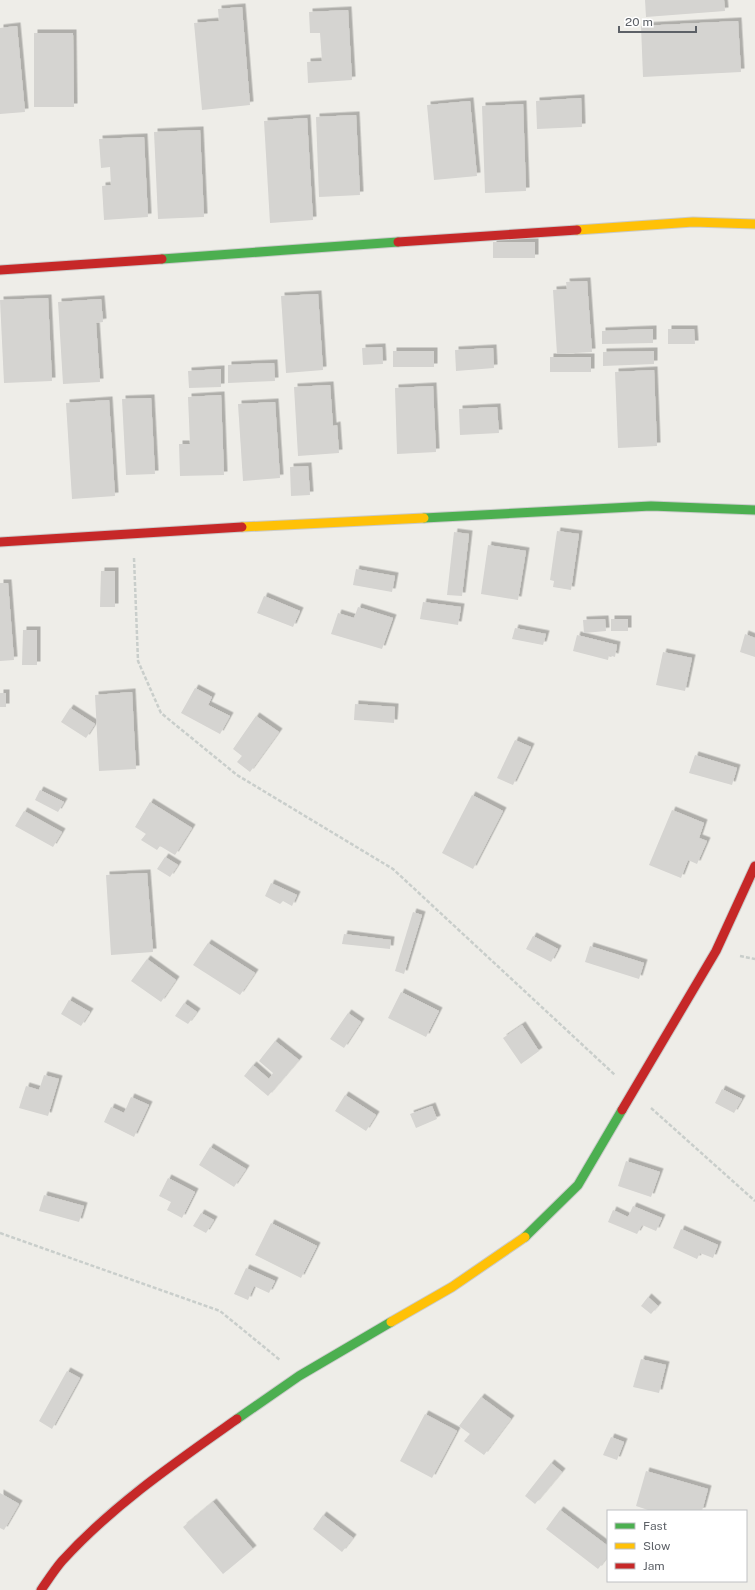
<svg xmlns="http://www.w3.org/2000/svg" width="755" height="1590" font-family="'Public Sans',sans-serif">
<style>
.building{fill:#d5d4d1;filter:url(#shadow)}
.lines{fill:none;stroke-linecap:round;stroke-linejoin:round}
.fast-casing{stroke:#cacbca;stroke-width:11}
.slow-casing{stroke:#cacbca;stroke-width:11}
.jam-casing{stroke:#cacbca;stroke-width:11}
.path{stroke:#c9cecb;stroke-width:2.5;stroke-dasharray:4 2;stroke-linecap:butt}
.fast{stroke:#4caf50;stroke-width:9}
.slow{stroke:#ffc107;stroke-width:9}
.jam{stroke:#c62828;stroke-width:9}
</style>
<defs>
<filter id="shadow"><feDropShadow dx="3.5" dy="-3.5" stdDeviation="0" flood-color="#0004"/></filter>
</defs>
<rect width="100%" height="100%" fill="#eeede8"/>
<!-- building -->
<g class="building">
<polygon points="645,0 724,0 725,11 646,17"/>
<polygon points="242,7 250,105 202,110 194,23 219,21 218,9"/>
<polygon points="348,10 352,80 308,83 307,62 322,61 320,33 310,33 309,12"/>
<polygon points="738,21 741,72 643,77 641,26"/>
<polygon points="17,26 25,112 0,114 0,28"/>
<polygon points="34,33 73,33 74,107 34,107"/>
<polygon points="581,98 582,127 537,129 536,101"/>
<polygon points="470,101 477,176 434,180 427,105"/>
<polygon points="523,104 526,191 485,193 482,106"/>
<polygon points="356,115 360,195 319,197 316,117"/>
<polygon points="307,118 313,220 270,223 264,121"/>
<polygon points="200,130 204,217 158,219 154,132"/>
<polygon points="144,137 148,217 104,220 102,186 111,185 110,167 101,168 99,139"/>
<rect x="493" y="242" width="42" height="16"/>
<polygon points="587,281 592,352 557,354 553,290 567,289 566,282"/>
<polygon points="318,294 323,370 286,373 281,296"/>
<polygon points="48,298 52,381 4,383 0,300"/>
<polygon points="101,299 103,322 96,323 100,382 63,384 58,302"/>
<polygon points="653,329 653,343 602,344 602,331"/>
<polygon points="668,329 694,329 695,344 668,344"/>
<polygon points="382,347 383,364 363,365 362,348"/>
<polygon points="493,348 494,368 456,371 455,350"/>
<rect x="393" y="351" width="41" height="16"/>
<polygon points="654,351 654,364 603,366 603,352"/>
<rect x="550" y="357" width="41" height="15"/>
<polygon points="274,363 275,381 228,383 228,365"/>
<polygon points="221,369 221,387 189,388 188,371"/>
<polygon points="654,370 657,446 618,448 615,372"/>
<polygon points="330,385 333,426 337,425 339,453 298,456 294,387"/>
<polygon points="433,386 436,452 397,454 395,388"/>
<polygon points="221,395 224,475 180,476 179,444 190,444 188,397"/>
<polygon points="151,398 155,474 126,475 122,399"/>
<polygon points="109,400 115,496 72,499 66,403"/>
<polygon points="275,402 280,478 243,481 238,404"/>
<polygon points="497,407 499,433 460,435 459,409"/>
<polygon points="308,466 310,495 291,496 290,467"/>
<polygon points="557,531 579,534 571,590 553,587 554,581 550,580"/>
<polygon points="454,532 469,534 462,596 447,595"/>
<polygon points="488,545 526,551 518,600 481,594"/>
<polygon points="356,569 395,576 392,592 353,585"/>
<polygon points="101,571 115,571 115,607 100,607"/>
<polygon points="0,583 8,583 14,660 0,661"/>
<polygon points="264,596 300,611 293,627 257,613"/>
<polygon points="423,602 461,607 458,625 420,619"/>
<polygon points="358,607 393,618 382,649 331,634 338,613 354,618"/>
<polygon points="605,619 606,631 584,633 583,620"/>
<rect x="611" y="619" width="17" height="12"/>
<polygon points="515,628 546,634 543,645 512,639"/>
<polygon points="23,630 37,630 37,665 22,665"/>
<polygon points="745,634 755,638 755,657 740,652"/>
<polygon points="577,635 617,645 615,657 609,655 608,660 573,651"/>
<polygon points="663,652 692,658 685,691 656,685"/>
<polygon points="195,688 212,697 208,705 230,716 220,734 181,713"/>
<polygon points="132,692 136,769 99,771 95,695"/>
<rect x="0" y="693" width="6" height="14"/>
<polygon points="355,704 395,707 394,723 354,720"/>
<polygon points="70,708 95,724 86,738 61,722"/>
<polygon points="256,716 279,732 250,772 237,762 242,756 233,749"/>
<polygon points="515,740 531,747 513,785 497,778"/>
<polygon points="695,755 737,768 732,785 689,773"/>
<polygon points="40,790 64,802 58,812 35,800"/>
<polygon points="472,795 503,811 473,869 442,853"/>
<polygon points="150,802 192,828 175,855 160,846 157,850 141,840 146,834 135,827"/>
<polygon points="672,810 704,823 699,838 707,841 697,864 688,860 681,878 649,865"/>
<polygon points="24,811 62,832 53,847 15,826"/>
<polygon points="165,857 178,865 170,877 157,869"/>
<polygon points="147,873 153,952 111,955 106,875"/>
<polygon points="271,883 297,895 292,906 283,901 280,904 265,896"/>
<polygon points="413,912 422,915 404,974 395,971"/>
<polygon points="344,934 391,940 390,949 342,944"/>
<polygon points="533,936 558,949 551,962 526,949"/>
<polygon points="208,943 255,973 240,995 193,965"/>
<polygon points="590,946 644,963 639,979 585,962"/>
<polygon points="147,959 176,980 161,1002 131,981"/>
<polygon points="401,992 439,1011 426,1037 388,1018"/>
<polygon points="69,1000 90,1012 81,1026 61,1014"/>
<polygon points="184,1003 197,1012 188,1024 175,1016"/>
<polygon points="348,1013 361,1022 344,1048 330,1039"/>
<polygon points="522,1025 539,1051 521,1064 503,1038"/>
<polygon points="275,1041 299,1060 268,1096 244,1076 253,1065 269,1079 273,1073 259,1061"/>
<polygon points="44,1075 59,1079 48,1116 19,1108 26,1086 39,1090"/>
<polygon points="722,1089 742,1099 734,1113 715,1103"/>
<polygon points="345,1095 376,1115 366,1131 335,1111"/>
<polygon points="131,1097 149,1105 134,1137 104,1122 111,1107 124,1113"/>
<polygon points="432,1106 437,1119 416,1128 410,1114"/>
<polygon points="210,1147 246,1169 234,1187 199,1165"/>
<polygon points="626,1161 660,1172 651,1197 618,1186"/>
<polygon points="168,1178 195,1192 182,1218 167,1210 171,1202 159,1196"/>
<polygon points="44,1195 84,1206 79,1222 39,1211"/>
<polygon points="633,1206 662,1218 656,1231 642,1225 637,1234 608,1222 613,1210 628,1217"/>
<polygon points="201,1213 214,1220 206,1233 193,1226"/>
<polygon points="271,1223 317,1246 301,1278 255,1255"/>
<polygon points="681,1229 718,1245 713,1258 700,1253 697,1259 673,1248"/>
<polygon points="246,1268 275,1281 269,1293 254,1286 248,1300 234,1294"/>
<polygon points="648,1297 658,1306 651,1314 641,1306"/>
<polygon points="641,1359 666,1365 659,1393 633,1387"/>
<polygon points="67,1371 80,1378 52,1429 39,1421"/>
<polygon points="481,1397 511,1419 484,1455 464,1441 470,1434 459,1426"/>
<polygon points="425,1414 457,1431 432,1478 400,1461"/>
<polygon points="611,1437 624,1442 617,1460 603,1455"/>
<polygon points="551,1463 562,1472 535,1504 525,1496"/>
<polygon points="646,1471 708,1489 702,1511 651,1511 636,1506"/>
<polygon points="0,1493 19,1504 4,1530 0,1528"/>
<polygon points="213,1502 253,1549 223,1574 183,1527"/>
<polygon points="560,1510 608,1546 608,1556 598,1569 546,1529"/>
<polygon points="323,1515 353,1538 342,1552 313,1529"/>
</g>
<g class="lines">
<!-- fast casing -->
<g class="fast-casing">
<g id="fast">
<polyline points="162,259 398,242"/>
<polyline points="424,518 651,506 755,510"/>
<polyline points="525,1237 578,1185 622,1110"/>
<polyline points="237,1419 299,1376 391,1322"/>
</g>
</g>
<!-- slow casing -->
<g class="slow-casing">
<g id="slow">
<polyline points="577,230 693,222 755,224"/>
<polyline points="242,527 424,518"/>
<polyline points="391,1322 452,1287 525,1237"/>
</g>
</g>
<!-- jam casing -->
<g class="jam-casing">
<g id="jam">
<polyline points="398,242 577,230"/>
<polyline points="0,270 162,259"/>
<polyline points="0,542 242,527"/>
<polyline points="622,1110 716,951 755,866"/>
<path d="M41,1590C48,1580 55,1569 62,1561C113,1505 176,1462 237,1419"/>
</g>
</g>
<!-- path -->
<g class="path">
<polyline points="134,558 138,661 161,713 237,775 393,869 615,1075"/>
<polyline points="740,956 755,959"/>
<polyline points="651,1108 755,1201"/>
<polyline points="0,1233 220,1311 280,1360"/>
</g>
<!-- fast -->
<use href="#fast" class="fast"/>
<!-- slow -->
<use href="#slow" class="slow"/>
<!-- jam -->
<use href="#jam" class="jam"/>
</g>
<!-- legend -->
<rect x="607" y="1510" width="140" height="72" fill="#ffffff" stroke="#bec0c2"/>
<rect x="615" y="1523" width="20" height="6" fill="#4caf50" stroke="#bec0c2"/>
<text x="643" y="1530" font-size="12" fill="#5d6167">Fast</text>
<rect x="615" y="1543" width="20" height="6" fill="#ffc107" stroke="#bec0c2"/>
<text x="643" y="1550" font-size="12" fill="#5d6167">Slow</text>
<rect x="615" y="1563" width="20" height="6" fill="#c62828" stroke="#bec0c2"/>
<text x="643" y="1570" font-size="12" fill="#5d6167">Jam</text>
<!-- scale -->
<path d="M619 26v6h77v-6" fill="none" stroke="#5d6167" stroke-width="2"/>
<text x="625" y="26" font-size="12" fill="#5d6167" stroke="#ffffff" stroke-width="3" paint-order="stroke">20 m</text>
</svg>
